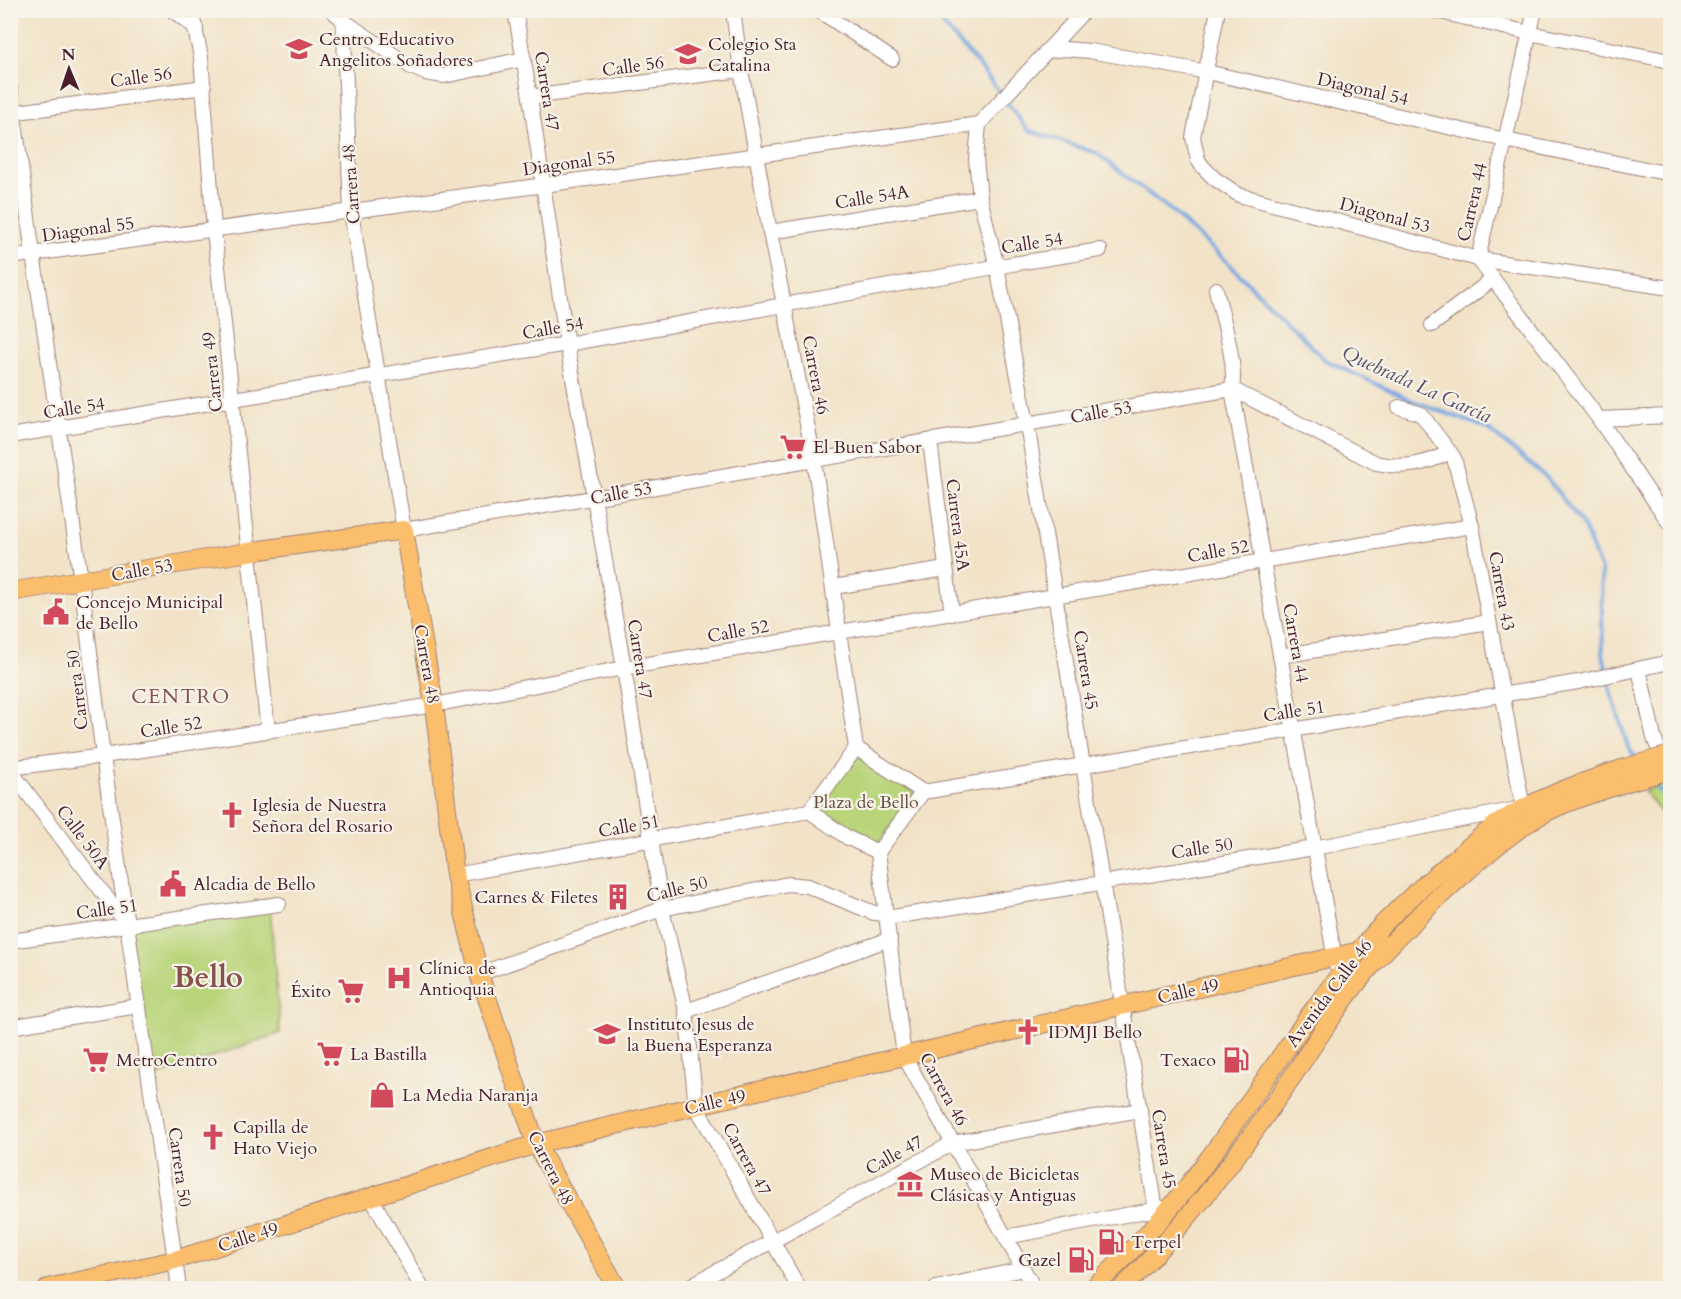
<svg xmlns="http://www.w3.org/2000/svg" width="1681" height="1299" font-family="Cardo,serif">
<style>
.green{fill:#b9d479;stroke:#827a52;stroke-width:1.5}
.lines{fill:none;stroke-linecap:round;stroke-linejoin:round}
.stream{stroke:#75a6e0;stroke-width:4}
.minor-casing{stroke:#9e817a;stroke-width:16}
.major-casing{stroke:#9e817a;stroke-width:20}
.minor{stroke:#fff;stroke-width:14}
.major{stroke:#fabe6d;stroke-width:18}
.major-bridge-casing{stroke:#9e817a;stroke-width:20;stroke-linecap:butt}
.major-bridge{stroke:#fabe6d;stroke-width:18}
.labels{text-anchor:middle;stroke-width:4.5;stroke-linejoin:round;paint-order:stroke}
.poi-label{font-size:18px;fill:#4a1f2b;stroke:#f7f3e8;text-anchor:start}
.street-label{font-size:18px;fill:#4a1f2b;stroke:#f7f3e8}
.park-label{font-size:18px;fill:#664c3e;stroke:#f7f3e8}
.water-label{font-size:20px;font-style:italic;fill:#594e6a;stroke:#f7f3e8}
.neighbourhood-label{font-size:20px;letter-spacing:1.5px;fill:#87524d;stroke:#f7f3e8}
.town-label{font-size:30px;font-weight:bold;fill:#87524d;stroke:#f7f3e8}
</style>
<rect width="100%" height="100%" fill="#f7f3e8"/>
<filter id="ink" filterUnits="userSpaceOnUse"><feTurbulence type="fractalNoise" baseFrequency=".0167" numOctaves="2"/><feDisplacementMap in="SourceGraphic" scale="12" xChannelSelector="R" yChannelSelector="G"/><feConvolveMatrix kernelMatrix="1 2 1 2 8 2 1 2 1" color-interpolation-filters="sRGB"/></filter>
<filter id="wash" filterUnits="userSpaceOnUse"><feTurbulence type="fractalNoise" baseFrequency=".008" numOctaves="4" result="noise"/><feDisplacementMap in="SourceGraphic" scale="24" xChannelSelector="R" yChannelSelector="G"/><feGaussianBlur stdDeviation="1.35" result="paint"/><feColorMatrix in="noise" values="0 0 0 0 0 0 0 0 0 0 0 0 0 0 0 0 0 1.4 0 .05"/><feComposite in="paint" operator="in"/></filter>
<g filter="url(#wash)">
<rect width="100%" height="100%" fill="#f2e3c8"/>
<!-- green -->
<g class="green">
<polygon points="857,755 916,793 876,847 850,834 816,810"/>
<polygon points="1667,782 1670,787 1670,825 1644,791"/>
<polygon points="270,905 280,1033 149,1079 127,925"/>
</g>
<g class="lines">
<!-- stream -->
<g class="stream">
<polyline points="930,10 977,63 1002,95"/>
<polyline points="1006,101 1028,130 1096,153 1169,209 1226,261 1325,360 1413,401 1487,428 1547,478 1584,527 1601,570 1603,654 1610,688 1628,747 1636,758"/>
<polyline points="1653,781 1670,806"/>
</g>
</g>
</g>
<g filter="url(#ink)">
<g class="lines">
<!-- minor casing -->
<g class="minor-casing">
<g id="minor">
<polyline points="172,10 196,28"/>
<polyline points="191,10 201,57 214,230 268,731"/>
<polyline points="332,10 344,21 411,67 425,73 444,76 524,59"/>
<polyline points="343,10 351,212 404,530 1232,389"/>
<polyline points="515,10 530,97 567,344 624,668 662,909 686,1011 696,1106 799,1288"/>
<polyline points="733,10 741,70 770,232 814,460 856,748"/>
<polyline points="818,10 892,59"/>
<polyline points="1218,10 1193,137 1198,160 1203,167 1215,179 1239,195 1478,259 1670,288"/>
<polyline points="1432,10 1529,33 1670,61"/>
<polyline points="1535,10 1478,259 1599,419 1670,524"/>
<polyline points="1046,51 1065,49 1090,51 1207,72 1505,140 1670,174"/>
<polyline points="10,87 33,254 81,580 103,756 179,1288"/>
<polyline points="530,97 741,70"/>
<polyline points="10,113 204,87"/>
<polyline points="979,124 976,159 980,198 997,267 1027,424 1158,1222"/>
<polyline points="770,232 980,198"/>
<polyline points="10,257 530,187 979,124 1085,10"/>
<path d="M1216,289C1222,317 1237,363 1232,389L1336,965"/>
<polyline points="1432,325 1493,279"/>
<path d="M1232,389L1376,463C1404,469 1424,465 1450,452"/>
<polyline points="1599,419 1670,416"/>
<polyline points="10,436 567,344 1006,265 1100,250"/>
<polyline points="930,441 952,614"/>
<polyline points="833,587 946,569"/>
<polyline points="1280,656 1489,622"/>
<polyline points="1639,669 1654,738 1665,765"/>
<polyline points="10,768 103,756 434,705 624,668 1472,526"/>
<polyline points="10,770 126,923"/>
<polyline points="809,811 848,838 878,852 923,792 1578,682 1670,662"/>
<polyline points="878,852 904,1056 1034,1288"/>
<polyline points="455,875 809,811 856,748 923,792"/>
<polyline points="887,918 1314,848 1523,808 1472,526 1454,458 1421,414 1399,407"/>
<polyline points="10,941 279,904"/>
<polyline points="479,974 662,909 788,884 808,886 874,913 886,914"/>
<polyline points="686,1011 890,939"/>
<polyline points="10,1027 138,1006"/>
<polyline points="371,1197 422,1288"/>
<polyline points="1005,1237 1163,1208"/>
<polyline points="686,1288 953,1143 1140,1110"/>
<polyline points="936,1288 1023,1269"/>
</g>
</g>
<!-- major casing -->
<g class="major-casing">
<g id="major">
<polyline points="10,592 260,550 404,530 434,705 455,875 479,974 536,1144 617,1288"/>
<polyline points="48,1288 175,1260 536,1144 904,1056 1390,944"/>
<path d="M1093,1288C1129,1254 1164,1218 1194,1178C1251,1105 1298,1025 1357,953C1397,905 1446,866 1494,826C1536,798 1577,784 1625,768"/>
<path d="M1122,1288C1178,1233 1227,1171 1272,1106C1301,1066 1326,1022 1357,983C1389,943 1427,907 1465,873C1488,853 1511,833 1537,817C1567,800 1601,791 1634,780"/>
</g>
</g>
<!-- minor -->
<use href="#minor" class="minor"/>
<!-- major -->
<use href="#major" class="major"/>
<!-- major-bridge casing -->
<g class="major-bridge-casing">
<g id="major-bridge">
<polyline points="1625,768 1670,755"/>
<polyline points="1634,780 1670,770"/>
</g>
</g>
<!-- major-bridge -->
<use href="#major-bridge" class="major-bridge"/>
</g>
</g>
<!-- icons -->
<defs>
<g id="school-bare" transform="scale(2.07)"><path d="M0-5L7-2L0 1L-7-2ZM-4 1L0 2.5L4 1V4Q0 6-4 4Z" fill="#d1495b" stroke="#f7f3e8" stroke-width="2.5" paint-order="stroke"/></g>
<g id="supermarket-bare" transform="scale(2.07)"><path d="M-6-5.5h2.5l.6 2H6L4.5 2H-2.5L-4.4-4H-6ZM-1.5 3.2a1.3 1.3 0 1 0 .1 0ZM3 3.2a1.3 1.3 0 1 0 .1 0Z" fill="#d1495b" stroke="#f7f3e8" stroke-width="2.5" paint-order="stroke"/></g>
<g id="civic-bare" transform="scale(2.07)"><path d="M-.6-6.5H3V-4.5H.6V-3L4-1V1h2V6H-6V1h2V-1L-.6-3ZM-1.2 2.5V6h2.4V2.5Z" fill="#d1495b" stroke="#f7f3e8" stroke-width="2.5" paint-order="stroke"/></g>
<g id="church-bare" transform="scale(2.07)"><path d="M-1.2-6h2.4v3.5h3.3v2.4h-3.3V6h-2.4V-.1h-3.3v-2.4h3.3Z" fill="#d1495b" stroke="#f7f3e8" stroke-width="2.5" paint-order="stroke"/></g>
<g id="building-bare" transform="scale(2.07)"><path d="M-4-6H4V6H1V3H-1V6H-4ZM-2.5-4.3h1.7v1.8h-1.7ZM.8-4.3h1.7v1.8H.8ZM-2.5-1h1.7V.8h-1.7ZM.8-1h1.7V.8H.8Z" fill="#d1495b" stroke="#f7f3e8" stroke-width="2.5" paint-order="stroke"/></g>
<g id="hospital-bare" transform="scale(2.07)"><path d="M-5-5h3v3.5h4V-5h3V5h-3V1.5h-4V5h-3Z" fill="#d1495b" stroke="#f7f3e8" stroke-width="2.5" paint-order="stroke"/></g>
<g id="fuel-bare" transform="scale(2.07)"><path d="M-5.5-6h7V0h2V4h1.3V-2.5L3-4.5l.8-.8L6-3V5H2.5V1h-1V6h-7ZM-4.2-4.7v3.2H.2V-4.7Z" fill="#d1495b" stroke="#f7f3e8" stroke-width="2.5" paint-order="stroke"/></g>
<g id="shop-bare" transform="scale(2.07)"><path d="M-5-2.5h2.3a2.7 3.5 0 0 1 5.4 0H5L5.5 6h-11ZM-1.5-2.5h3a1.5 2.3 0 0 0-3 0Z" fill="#d1495b" stroke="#f7f3e8" stroke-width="2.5" paint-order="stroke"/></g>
<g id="museum-bare" transform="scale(2.07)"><path d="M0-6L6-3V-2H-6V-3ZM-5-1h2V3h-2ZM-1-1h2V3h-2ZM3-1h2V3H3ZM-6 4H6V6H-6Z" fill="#d1495b" stroke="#f7f3e8" stroke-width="2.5" paint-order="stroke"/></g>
</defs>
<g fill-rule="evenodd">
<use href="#school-bare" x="299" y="49"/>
<use href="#school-bare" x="688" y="54"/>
<use href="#supermarket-bare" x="793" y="447"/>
<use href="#civic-bare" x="56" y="612"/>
<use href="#church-bare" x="232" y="815"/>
<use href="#civic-bare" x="173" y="884"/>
<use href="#building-bare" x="618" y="897"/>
<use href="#hospital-bare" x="399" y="978"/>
<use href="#supermarket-bare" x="351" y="991"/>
<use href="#church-bare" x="1028" y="1032"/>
<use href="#school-bare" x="607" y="1034"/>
<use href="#supermarket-bare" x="330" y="1054"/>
<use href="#supermarket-bare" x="96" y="1060"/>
<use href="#fuel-bare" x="1236" y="1060"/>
<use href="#shop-bare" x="382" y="1095"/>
<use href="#church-bare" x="213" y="1137"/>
<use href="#museum-bare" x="910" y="1184"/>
<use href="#fuel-bare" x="1111" y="1242"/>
<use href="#fuel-bare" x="1081" y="1260"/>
</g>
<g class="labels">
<!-- poi labels -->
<g class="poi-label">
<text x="319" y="45">Centro Educativo<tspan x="319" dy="21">Angelitos Soñadores</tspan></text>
<text x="708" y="50">Colegio Sta<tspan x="708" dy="21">Catalina</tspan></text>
<text x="813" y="453">El Buen Sabor</text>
<text x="76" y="608">Concejo Municipal<tspan x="76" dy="21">de Bello</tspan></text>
<text x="252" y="811">Iglesia de Nuestra<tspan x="252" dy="21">Señora del Rosario</tspan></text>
<text x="193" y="890">Alcadia de Bello</text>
<text x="598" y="903" text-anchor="end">Carnes &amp; Filetes</text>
<text x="419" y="974">Clínica de<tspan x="419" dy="21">Antioquia</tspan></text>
<text x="331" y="997" text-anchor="end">Éxito</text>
<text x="627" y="1030">Instituto Jesus de<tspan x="627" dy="21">la Buena Esperanza</tspan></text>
<text x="1048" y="1038">IDMJI Bello</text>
<text x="350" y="1060">La Bastilla</text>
<text x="116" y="1066">MetroCentro</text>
<text x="1216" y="1066" text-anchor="end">Texaco</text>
<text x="402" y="1101">La Media Naranja</text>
<text x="233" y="1133">Capilla de<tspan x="233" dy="21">Hato Viejo</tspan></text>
<text x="930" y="1180">Museo de Bicicletas<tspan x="930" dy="21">Clásicas y Antiguas</tspan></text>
<text x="1131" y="1248">Terpel</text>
<text x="1061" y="1266" text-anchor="end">Gazel</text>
</g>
<!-- street labels -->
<g class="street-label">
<text transform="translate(633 66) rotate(-8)" y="6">Calle 56</text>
<text transform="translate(141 77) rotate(-8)" y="6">Calle 56</text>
<text transform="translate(1363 89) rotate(13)" y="6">Diagonal 54</text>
<text transform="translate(547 91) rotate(81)" y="6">Carrera 47</text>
<text transform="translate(569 163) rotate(-8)" y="6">Diagonal 55</text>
<text transform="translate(351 184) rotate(-94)" y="6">Carrera 48</text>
<text transform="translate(872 197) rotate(-9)" y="6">Calle 54A</text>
<text transform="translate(1472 202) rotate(-77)" y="6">Carrera 44</text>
<text transform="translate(1385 215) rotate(15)" y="6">Diagonal 53</text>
<text transform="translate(88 229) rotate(-8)" y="6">Diagonal 55</text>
<text transform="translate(1032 243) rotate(-9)" y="6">Calle 54</text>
<text transform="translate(553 328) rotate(-10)" y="6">Calle 54</text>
<text transform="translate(212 372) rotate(-96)" y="6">Carrera 49</text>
<text transform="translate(816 375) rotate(79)" y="6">Carrera 46</text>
<text transform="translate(74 408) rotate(-9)" y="6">Calle 54</text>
<text transform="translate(1101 412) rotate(-10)" y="6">Calle 53</text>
<text transform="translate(621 493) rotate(-10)" y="6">Calle 53</text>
<text transform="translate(958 525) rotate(83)" y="6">Carrera 45A</text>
<text transform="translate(1218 551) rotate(-10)" y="6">Calle 52</text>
<text transform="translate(142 570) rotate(-10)" y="6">Calle 53</text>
<text transform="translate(1502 591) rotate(80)" y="6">Carrera 43</text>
<text transform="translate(738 631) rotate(-10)" y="6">Calle 52</text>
<text transform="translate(1296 643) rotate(80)" y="6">Carrera 44</text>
<text transform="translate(640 659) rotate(81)" y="6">Carrera 47</text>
<text transform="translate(427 664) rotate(80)" y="6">Carrera 48</text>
<text transform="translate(1086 670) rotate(81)" y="6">Carrera 45</text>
<text transform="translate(77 690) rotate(-97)" y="6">Carrera 50</text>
<text transform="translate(1294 711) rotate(-9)" y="6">Calle 51</text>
<text transform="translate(171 727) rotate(-9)" y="6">Calle 52</text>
<text transform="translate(629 826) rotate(-10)" y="6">Calle 51</text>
<text transform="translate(83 837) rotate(53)" y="6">Calle 50A</text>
<text transform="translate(1202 848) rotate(-9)" y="6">Calle 50</text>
<text transform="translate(677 889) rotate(-14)" y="6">Calle 50</text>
<text transform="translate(107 909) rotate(-8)" y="6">Calle 51</text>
<text transform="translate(1188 991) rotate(-13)" y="6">Calle 49</text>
<text transform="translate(1329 993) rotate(-53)" y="6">Avenida Calle 46</text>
<text transform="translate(944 1089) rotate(61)" y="6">Carrera 46</text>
<text transform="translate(715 1102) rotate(-13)" y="6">Calle 49</text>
<text transform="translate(1164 1149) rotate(81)" y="6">Carrera 45</text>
<text transform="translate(894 1155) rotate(-29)" y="6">Calle 47</text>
<text transform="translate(747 1159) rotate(61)" y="6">Carrera 47</text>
<text transform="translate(180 1167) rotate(82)" y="6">Carrera 50</text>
<text transform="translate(551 1168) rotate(63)" y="6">Carrera 48</text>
<text transform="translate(248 1237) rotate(-18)" y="6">Calle 49</text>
</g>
<!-- park labels -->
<g class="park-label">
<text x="866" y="808">Plaza de Bello</text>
</g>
<!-- water labels -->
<g class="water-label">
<text transform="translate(1417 384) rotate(24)" y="7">Quebrada La García</text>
</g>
<!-- neighbourhood labels -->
<g class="neighbourhood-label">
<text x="181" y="703">CENTRO</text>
</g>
<!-- town labels -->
<g class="town-label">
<text x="208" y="987">Bello</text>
</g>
</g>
<!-- margin -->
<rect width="1681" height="1299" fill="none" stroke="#f7f3e8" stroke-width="36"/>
<!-- north arrow -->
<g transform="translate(69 69) rotate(358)" stroke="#f7f3e8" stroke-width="4.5" paint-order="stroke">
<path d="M0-4.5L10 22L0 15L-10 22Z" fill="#4a1f2b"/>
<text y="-9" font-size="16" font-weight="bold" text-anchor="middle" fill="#4a1f2b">N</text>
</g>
</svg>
